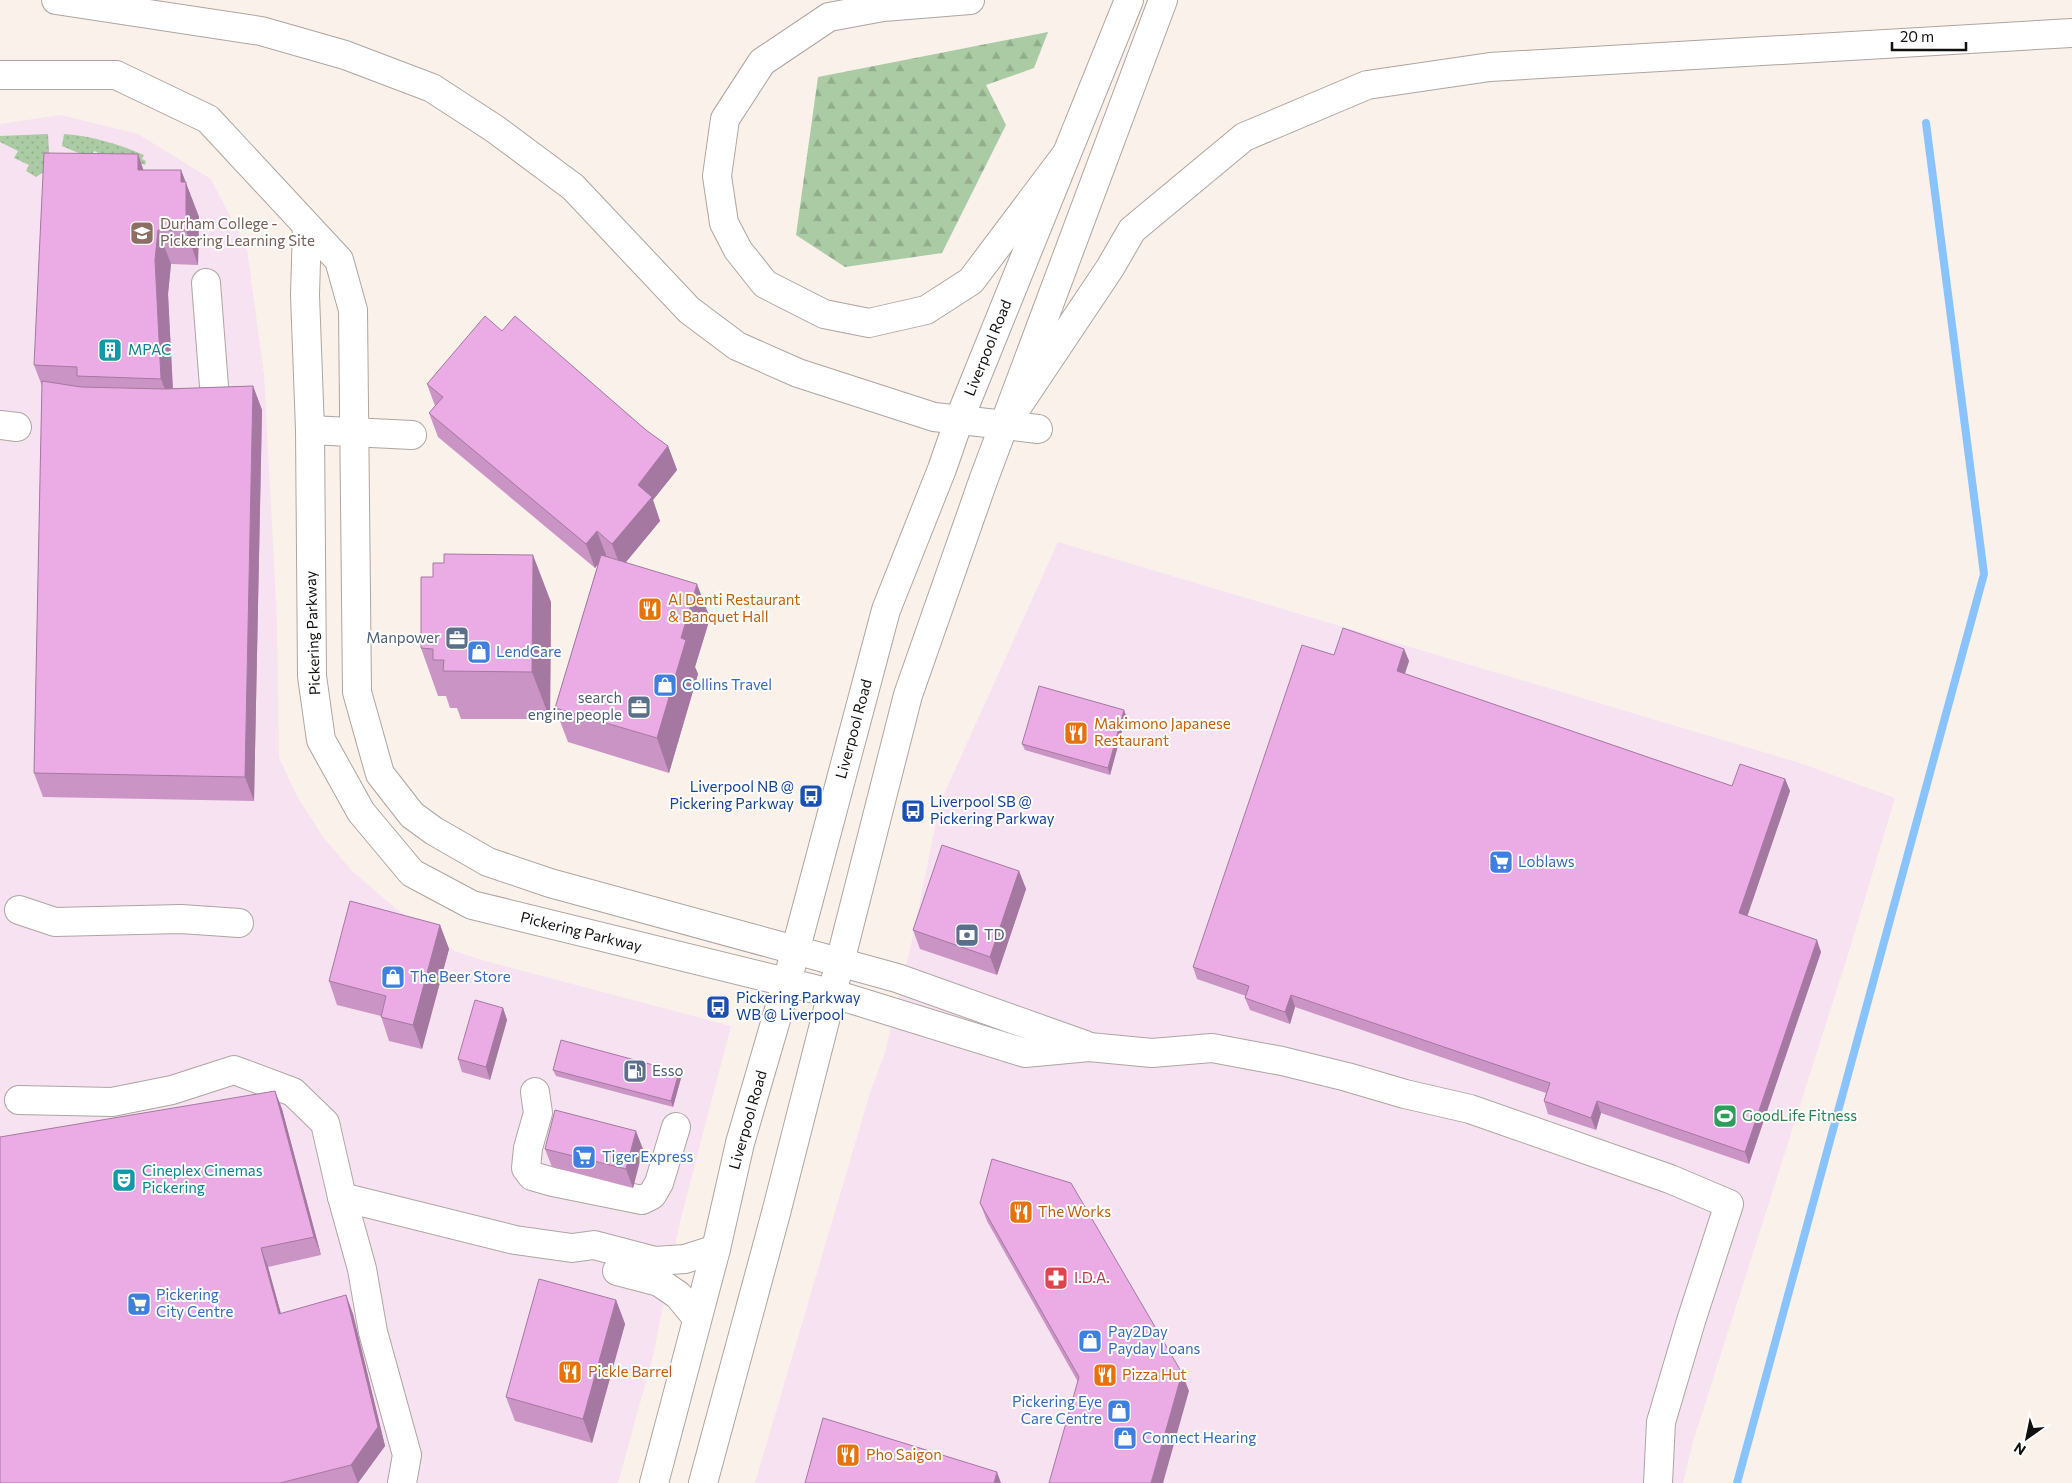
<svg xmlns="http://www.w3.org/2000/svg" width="2072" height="1483" font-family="Commissioner,sans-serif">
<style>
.commercial{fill:#f7e2f1}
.forest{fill:url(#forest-firs)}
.park{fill:url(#park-dots)}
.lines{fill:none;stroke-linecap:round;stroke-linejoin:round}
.stream{stroke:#89c3fe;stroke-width:8}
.minor-casing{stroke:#aea5a0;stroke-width:30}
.major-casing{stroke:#aea5a0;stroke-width:30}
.highway-casing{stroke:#aea5a0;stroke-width:30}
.minor{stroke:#fff;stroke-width:28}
.major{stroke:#fff;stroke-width:28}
.highway{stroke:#fff;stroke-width:28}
.wall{fill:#ca94c5}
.shaded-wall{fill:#a478a0}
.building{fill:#ebace5;stroke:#a478a0}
.labels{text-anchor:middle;stroke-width:4;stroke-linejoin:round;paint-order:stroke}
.education-label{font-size:15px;fill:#785e54;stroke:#fff;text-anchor:start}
.street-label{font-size:15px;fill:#12100e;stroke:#fff}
.culture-label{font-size:15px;fill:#0d838f;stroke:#fff;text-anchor:start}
.food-label{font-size:15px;fill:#c56008;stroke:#fff;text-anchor:start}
.service-label{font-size:15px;fill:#4e5e75;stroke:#fff;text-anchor:end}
.shop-label{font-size:15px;fill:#366cbe;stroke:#fff;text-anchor:start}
.transit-label{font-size:15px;fill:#164399;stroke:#fff;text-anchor:start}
.leisure-label{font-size:15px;fill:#27864d;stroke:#fff;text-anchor:start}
.health-label{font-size:15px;fill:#be3a42;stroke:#fff;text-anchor:start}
</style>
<defs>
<pattern id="forest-firs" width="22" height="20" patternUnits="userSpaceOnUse" patternTransform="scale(1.25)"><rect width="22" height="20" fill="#abcba4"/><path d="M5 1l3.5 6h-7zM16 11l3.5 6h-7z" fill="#92ad8c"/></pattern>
<pattern id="park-dots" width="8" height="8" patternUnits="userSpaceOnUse" patternTransform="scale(1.25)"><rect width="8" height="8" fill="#abcba4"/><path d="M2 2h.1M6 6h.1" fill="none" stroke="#92ad8c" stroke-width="1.8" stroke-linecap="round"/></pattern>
</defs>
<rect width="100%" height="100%" fill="#faf1eb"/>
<!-- commercial -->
<g class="commercial">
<polygon points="61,115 138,134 211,179 247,249 264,374 277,620 279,758 297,796 323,837 352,871 394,907 455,951 478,959 731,1026 680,1222 653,1356 618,1483 0,1483 0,124"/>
<polygon points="1058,542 1800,763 1895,798 1851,945 1692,1445 1683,1483 755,1483 870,1093 885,1053 911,945 940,803"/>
</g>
<!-- forest -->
<polygon class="forest" points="1048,32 1034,68 986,85 1006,125 942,253 845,267 796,235 818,77"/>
<!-- park -->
<g class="park">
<polygon points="48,134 50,168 36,177 26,171 29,165 14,158 18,151 0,142 0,136"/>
<path d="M64,134C92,136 118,144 144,155L142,159L146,161L145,165L121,156L118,162L94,151L90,158L62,146Z"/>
</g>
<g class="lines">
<!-- stream -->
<polyline class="stream" points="1737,1483 1984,574 1926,123"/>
<!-- minor casing -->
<g class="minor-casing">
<g id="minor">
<polyline points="0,75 116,75 208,119 339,260 353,310 357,692 380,774 412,815 434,831 488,862 550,883 897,978 1085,1045"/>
<polyline points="307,227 305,295 310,430 312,676 321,740 361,812 412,873 472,905 831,993 1025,1053 1089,1047 1152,1053 1212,1048 1282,1061 1347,1077 1405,1094 1470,1109 1670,1179 1729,1204 1691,1321 1661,1422 1658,1483"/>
<polyline points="206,283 216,412"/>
<polyline points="0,425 17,427"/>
<polyline points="1005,425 1038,429"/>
<polyline points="310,430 412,435"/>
<polyline points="19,910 55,922 181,919 239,923"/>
<polyline points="535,1092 538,1113 528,1148 526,1168 532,1176 553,1182 642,1200 652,1195 659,1183 676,1127"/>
<polyline points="19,1100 112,1102 172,1090 234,1070 293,1092 325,1123 342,1197 362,1269 373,1332 407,1455 402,1483"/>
<polyline points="342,1197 515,1240 572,1248 594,1245 655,1261 685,1259 716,1249"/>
<polyline points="617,1271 659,1282 678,1295 697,1318"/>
</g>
</g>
<!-- major casing -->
<g class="major-casing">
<g id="major">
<polyline points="654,1483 716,1249 740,1143 787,982 886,610 942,469 959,420 1129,0"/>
<polyline points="703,1483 776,1213 908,695 983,481 1163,0"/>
</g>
</g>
<!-- highway casing -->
<g class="highway-casing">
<g id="highway">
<polyline points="56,0 261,31 345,55 432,88 495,129 573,187 689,310 737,346 798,373 934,417 1005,425 1110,268 1132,230 1244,137 1367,85 1490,67 2072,33"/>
<polyline points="970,0 883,7 829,17 762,62 725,119 717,176 724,223 738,250 765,284 824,314 869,323 926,310 971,281 1065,156"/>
</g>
</g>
<!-- minor -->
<use href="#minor" class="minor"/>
<!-- major -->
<use href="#major" class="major"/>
<!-- highway -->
<use href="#highway" class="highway"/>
</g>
<!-- wall -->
<g class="wall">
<polygon points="143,170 181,170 199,217 198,265 171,264 168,294 173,389 253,386 262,410 254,801 43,797 34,773 42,386 34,365"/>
<polygon points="502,331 668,446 677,470 653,500 660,521 626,562 710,618 695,667 698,674 669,773 568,742 555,708 598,564 595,568 438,437 429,413 435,406 427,384"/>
<polygon points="551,602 550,719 461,719 457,708 450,708 446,696 438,696 421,648"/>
<polygon points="1404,649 1409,661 1405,674 1732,786 1785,779 1790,791 1747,916 1821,952 1749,1164 1601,1113 1596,1130 1548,1114 1544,1101 1546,1093 1295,1007 1290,1024 1250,1010 1245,998 1246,996 1197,979 1193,967 1334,655"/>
<polygon points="1124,710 1126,716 1110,775 1025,750 1022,744"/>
<polygon points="1019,871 1026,889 997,975 920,949 913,930"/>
<polygon points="440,925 449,949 422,1049 389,1041 381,1016 337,1005 329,981"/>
<polygon points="503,1008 507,1020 490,1080 462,1072 458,1059"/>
<polygon points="553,1070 681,1078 673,1107 556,1076"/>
<polygon points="275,1091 282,1109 321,1255 268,1267 281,1314 346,1295 353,1314 385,1446 358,1483 0,1483"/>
<polygon points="545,1149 643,1149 633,1188 552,1167"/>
<polygon points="980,1203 1189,1391 1078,1382 987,1221"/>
<polygon points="616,1300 625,1324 592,1443 515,1421 506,1397"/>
</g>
<!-- shaded-wall -->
<g class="shaded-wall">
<polygon points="138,154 150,189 138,170"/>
<polygon points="181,170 199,217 198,265 186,230 181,182"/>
<polygon points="158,230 171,264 168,294 174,413 161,379 155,260"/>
<polygon points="253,386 262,410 254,801 245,777"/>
<polygon points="668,446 677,470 653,500 660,521 621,568 612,544 638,485"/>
<polygon points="597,531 606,555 595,568 586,544"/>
<polygon points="533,555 551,602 550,719 532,672"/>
<polygon points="697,584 710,618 695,667 698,674 669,773 657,738 681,638"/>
<polygon points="1404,649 1409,661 1401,684 1397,671"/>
<polygon points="1124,710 1126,716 1110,775 1108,768"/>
<polygon points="1785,779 1790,791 1744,926 1739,913"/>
<polygon points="1019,871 1026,889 997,975 990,957"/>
<polygon points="440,925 449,949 422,1049 413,1025"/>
<polygon points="1817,940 1821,952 1749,1164 1745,1152"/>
<polygon points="1291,995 1295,1007 1290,1024 1285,1012"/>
<polygon points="503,1008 507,1020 490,1080 486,1067"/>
<polygon points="679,1072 681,1078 673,1107 671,1101"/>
<polygon points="275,1091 282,1109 321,1255 314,1237"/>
<polygon points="1597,1101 1601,1113 1596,1130 1591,1118"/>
<polygon points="636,1131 643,1149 633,1188 626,1169"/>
<polygon points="261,1248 268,1267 286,1332 279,1314"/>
<polygon points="346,1295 353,1314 385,1446 358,1483 351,1465"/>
<polygon points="616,1300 625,1324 592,1443 583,1419"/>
<polygon points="1182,1373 1189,1391 1163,1483 1151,1483"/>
<polygon points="997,1472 1001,1483 994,1483"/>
</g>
<!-- building -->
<g class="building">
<polygon points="44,153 138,154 138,170 181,170 181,182 186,182 186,230 158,230 155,260 161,379 77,376 77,367 34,365"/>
<polygon points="485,316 502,331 515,316 646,430 668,446 638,485 652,497 612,544 597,531 586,544 429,413 443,397 427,384"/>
<polygon points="42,381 81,387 165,389 253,386 245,777 34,773"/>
<polygon points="444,554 533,555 532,672 443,671 444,660 433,660 433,649 421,648 421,577 433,577 433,563 444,563"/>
<polygon points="601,555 697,584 681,638 686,640 657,738 555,708"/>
<polygon points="1343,628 1404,649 1397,671 1732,786 1740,764 1785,779 1739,913 1817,940 1745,1152 1597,1101 1591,1118 1544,1101 1550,1083 1291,995 1285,1012 1245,998 1249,986 1193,967 1302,645 1334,655"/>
<polygon points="1039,686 1124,710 1108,768 1022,744"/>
<polygon points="942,845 1019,871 990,957 913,930"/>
<polygon points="350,901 440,925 413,1025 381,1017 386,996 329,981"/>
<polygon points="475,1000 503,1008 486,1067 458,1059"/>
<polygon points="561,1040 679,1072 671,1101 553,1070"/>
<polygon points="275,1091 314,1237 261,1248 279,1314 346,1295 378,1427 351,1465 280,1483 0,1483 0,1137"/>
<polygon points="555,1110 636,1131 626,1169 545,1149"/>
<polygon points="992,1159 1071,1183 1182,1373 1151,1483 1049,1483 1079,1377 980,1203"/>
<polygon points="539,1279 616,1300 583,1419 506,1397"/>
<polygon points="823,1418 997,1472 994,1483 805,1483"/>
</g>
<!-- icons -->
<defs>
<g id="university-square" transform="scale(1.25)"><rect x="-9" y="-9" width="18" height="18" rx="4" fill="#8d6e63" stroke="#fff"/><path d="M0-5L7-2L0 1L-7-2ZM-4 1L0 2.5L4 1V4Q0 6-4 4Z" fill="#fff"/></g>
<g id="building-square" transform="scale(1.25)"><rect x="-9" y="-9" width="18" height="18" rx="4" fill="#0f9aa8" stroke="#fff"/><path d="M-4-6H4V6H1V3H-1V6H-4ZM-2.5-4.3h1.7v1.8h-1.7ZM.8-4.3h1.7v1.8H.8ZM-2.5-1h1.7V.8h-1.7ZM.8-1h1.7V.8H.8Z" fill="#fff"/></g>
<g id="restaurant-square" transform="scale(1.25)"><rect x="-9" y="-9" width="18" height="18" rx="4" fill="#e8710a" stroke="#fff"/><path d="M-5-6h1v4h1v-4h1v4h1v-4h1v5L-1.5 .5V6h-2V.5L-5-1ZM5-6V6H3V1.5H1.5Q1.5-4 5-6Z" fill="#fff"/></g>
<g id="office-square" transform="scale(1.25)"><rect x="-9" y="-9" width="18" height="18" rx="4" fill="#5c6f8a" stroke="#fff"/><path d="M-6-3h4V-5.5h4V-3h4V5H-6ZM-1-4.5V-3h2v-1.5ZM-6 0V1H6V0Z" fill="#fff"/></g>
<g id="shop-square" transform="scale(1.25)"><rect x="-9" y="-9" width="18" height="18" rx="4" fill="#3f7fe0" stroke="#fff"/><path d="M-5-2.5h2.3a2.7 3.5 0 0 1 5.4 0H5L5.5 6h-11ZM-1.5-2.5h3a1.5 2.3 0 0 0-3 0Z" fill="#fff"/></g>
<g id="bus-square" transform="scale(1.25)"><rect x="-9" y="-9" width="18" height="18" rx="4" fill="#1a4fb4" stroke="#fff"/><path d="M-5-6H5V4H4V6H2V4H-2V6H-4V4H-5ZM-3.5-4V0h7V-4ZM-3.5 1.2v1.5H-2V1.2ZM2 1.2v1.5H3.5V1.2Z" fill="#fff"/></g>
<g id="supermarket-square" transform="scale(1.25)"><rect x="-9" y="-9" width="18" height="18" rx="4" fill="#3f7fe0" stroke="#fff"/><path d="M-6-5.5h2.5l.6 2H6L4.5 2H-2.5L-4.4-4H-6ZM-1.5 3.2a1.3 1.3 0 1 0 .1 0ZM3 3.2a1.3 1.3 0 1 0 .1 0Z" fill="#fff"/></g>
<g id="bank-square" transform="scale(1.25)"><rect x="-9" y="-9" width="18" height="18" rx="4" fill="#5c6f8a" stroke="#fff"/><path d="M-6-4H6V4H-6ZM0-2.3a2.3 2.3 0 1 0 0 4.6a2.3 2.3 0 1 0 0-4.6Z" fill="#fff"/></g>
<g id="fuel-square" transform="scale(1.25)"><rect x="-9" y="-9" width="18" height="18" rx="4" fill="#5c6f8a" stroke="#fff"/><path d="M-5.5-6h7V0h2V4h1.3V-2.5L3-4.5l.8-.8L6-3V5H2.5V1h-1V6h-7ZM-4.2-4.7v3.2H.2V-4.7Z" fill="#fff"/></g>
<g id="stadium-square" transform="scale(1.25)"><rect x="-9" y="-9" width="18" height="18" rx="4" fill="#2e9e5b" stroke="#fff"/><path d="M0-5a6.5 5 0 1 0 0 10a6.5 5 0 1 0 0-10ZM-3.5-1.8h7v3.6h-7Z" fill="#fff"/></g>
<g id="theatre-square" transform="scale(1.25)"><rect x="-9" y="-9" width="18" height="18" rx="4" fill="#0f9aa8" stroke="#fff"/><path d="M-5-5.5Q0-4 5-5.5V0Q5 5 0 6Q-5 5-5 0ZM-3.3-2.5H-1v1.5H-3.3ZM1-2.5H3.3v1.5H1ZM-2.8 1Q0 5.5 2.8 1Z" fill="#fff"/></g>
<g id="pharmacy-square" transform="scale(1.25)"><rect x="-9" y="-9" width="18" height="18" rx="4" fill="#e0444e" stroke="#fff"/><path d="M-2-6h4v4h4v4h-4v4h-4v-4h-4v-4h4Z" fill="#fff"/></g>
</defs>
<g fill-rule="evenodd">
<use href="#university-square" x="142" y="233"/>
<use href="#building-square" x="110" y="350"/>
<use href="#restaurant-square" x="650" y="609"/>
<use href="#office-square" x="457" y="638"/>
<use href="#shop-square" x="479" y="652"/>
<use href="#shop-square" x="665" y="685"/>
<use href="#office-square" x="639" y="707"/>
<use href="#restaurant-square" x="1076" y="733"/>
<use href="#bus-square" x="811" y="796"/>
<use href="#bus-square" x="913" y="811"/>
<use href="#supermarket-square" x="1501" y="862"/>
<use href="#bank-square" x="967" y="935"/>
<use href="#shop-square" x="393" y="977"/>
<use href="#bus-square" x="718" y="1007"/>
<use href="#fuel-square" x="635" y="1071"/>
<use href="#stadium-square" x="1725" y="1116"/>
<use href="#supermarket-square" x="584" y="1157"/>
<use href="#theatre-square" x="124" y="1180"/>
<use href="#restaurant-square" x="1021" y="1212"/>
<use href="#pharmacy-square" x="1056" y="1278"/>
<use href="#supermarket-square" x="139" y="1304"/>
<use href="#shop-square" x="1090" y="1341"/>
<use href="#restaurant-square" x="570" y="1372"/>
<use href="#restaurant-square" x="1105" y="1375"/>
<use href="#shop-square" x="1119" y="1411"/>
<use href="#shop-square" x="1125" y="1438"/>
<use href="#restaurant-square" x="848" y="1455"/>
</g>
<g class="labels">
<!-- education labels -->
<g class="education-label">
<text x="160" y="229">Durham College -<tspan x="160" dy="17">Pickering Learning Site</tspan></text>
</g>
<!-- street labels -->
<g class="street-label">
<text transform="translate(988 348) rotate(-68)" y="5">Liverpool Road</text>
<text transform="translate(313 633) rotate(-92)" y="5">Pickering Parkway</text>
<text transform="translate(854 729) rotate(-75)" y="5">Liverpool Road</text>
<text transform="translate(581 932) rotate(14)" y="5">Pickering Parkway</text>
<text transform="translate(748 1120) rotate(-74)" y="5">Liverpool Road</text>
</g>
<!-- culture labels -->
<g class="culture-label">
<text x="128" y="355">MPAC</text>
<text x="142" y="1176">Cineplex Cinemas<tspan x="142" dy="17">Pickering</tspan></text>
</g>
<!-- food labels -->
<g class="food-label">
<text x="668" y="605">Al Denti Restaurant<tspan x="668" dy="17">&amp; Banquet Hall</tspan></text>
<text x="1094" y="729">Makimono Japanese<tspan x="1094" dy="17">Restaurant</tspan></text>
<text x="1038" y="1217">The Works</text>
<text x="588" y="1377">Pickle Barrel</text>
<text x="1122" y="1380">Pizza Hut</text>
<text x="866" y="1460">Pho Saigon</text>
</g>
<!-- service labels -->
<g class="service-label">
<text x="440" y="643">Manpower</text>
<text x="622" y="703">search<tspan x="622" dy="17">engine people</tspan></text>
<text x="984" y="940" text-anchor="start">TD</text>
<text x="652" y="1076" text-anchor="start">Esso</text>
</g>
<!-- shop labels -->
<g class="shop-label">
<text x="496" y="657">LendCare</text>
<text x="682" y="690">Collins Travel</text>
<text x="1518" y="867">Loblaws</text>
<text x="410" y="982">The Beer Store</text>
<text x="602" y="1162">Tiger Express</text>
<text x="156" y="1300">Pickering<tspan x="156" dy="17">City Centre</tspan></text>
<text x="1108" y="1337">Pay2Day<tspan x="1108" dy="17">Payday Loans</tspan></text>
<text x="1102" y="1407" text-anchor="end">Pickering Eye<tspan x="1102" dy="17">Care Centre</tspan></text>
<text x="1142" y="1443">Connect Hearing</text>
</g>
<!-- transit labels -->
<g class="transit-label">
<text x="794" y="792" text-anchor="end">Liverpool NB @<tspan x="794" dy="17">Pickering Parkway</tspan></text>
<text x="930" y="807">Liverpool SB @<tspan x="930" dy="17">Pickering Parkway</tspan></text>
<text x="736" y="1003">Pickering Parkway<tspan x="736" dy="17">WB @ Liverpool</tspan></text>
</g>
<!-- leisure labels -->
<g class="leisure-label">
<text x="1742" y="1121">GoodLife Fitness</text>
</g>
<!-- health labels -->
<g class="health-label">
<text x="1074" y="1283">I.D.A.</text>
</g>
</g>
<!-- north arrow -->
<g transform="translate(2027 1438) rotate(213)" stroke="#ffffff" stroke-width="4" paint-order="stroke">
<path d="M0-4L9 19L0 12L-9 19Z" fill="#12100e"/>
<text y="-8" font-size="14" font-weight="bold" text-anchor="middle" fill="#12100e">N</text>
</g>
<!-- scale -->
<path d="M1892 42v8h74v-8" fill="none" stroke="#12100e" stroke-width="2.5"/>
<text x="1900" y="42" font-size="15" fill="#12100e" stroke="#ffffff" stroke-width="4" paint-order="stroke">20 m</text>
</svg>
